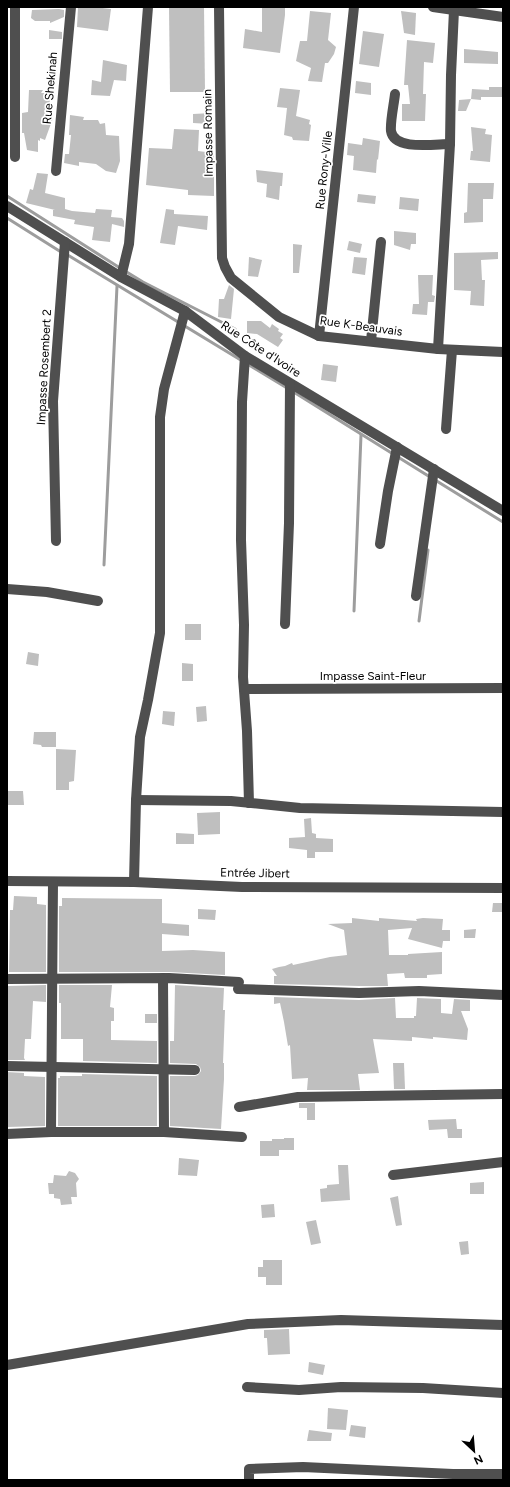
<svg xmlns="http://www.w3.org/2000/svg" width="510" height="1487" font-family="Figtree,sans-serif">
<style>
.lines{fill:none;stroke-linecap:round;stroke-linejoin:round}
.stream{stroke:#9d9d9d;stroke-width:3}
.building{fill:#bfbfbf}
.minor{stroke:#4f4f4f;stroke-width:10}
.labels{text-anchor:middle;stroke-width:3.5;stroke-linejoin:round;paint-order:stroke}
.street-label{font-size:12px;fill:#000;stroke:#fff}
</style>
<rect width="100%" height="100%" fill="#fff"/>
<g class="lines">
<!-- stream -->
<g class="stream">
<polyline points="7,196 120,268"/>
<polyline points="7,218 61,252"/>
<polyline points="66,254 287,388"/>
<polyline points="125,271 143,282 235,329"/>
<polyline points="292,391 430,477"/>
<polyline points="435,480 503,522"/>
<polyline points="104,565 117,286"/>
<polyline points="354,611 361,435"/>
<polyline points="419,621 428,550"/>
</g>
</g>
<!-- building -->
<g class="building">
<polygon points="78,7 94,7 111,9 108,31 77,27"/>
<polygon points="169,7 204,7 205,92 170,92"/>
<polygon points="262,7 285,7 285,15 280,53 243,48 245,29 262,32"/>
<polygon points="59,9 64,10 64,17 50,23 50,21 35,21 31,18 32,10"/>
<polygon points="310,11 331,13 328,40 336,47 334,54 328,63 325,63 322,82 308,81 311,68 296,61 300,41 307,41"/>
<polygon points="401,11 416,13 415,35 404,33"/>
<polygon points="49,30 62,32 62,39 49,39"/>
<polygon points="363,31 384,34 379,67 359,64"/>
<polygon points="407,40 435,43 433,63 424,62 423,94 426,94 425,121 402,121 402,104 410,104 408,85 404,85"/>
<polygon points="464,49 498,52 498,64 464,63"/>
<polygon points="103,60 127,65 126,81 114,80 110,96 91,95 92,80 101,82"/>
<polygon points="356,81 371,83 371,95 355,93"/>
<polygon points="489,87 503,87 503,97 481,97 481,100 471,99 472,89 489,90"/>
<polygon points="280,88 300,90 296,116 310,120 309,124 311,125 309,141 293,140 292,137 284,135 287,108 277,107"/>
<polygon points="29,90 43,90 41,93 50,93 49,120 53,118 45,140 40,138 40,141 38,140 38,152 27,150 24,133 22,133 22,113 28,112"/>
<polygon points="471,99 466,111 458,111 459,100"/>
<polygon points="212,113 210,124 193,123 193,114"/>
<polygon points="70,115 84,117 83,120 98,120 100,124 105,123 106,135 119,136 120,161 116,173 106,171 96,164 79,162 79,166 64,163 65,154 69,154 71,135 69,135"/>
<polygon points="471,127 486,129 485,134 492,135 490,162 470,160 471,151 473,151"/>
<polygon points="174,129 199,130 198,151 214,153 214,196 188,195 188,190 146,185 149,148 172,149"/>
<polygon points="363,138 380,141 378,160 377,159 376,173 353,170 354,156 347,155 348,143 362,145"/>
<polygon points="256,170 283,173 282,186 280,186 279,200 266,197 267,184 257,182"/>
<polygon points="37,173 48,174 45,193 65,198 65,209 72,211 95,213 96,209 112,210 111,217 122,218 124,221 124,227 112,224 110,242 92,240 94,227 74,224 75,220 53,216 53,210 55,210 26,203 30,189 33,190"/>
<polygon points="468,183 494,183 493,199 483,199 483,222 464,223 464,213 467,212"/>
<polygon points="358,194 376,196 375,204 357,202"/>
<polygon points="400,197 419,199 418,211 399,209"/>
<polygon points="166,209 174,210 174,214 208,216 207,230 178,226 175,245 160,243"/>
<polygon points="394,231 416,233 416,244 411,244 410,250 394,245"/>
<polygon points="349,241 362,244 360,253 347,250"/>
<polygon points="293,244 302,245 299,273 293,273"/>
<polygon points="498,252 498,259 481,260 482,280 485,280 484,306 470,305 471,291 454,290 454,253"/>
<polygon points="249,257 262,260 258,277 248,276"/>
<polygon points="354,257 367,258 365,275 352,273"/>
<polygon points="418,275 433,275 432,295 435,296 434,302 428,302 427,315 412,314 413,304 419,304"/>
<polygon points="229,285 234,289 231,319 218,317 219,299 224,299"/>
<polygon points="247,321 261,321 270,328 272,324 279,329 278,331 283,334 280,338 283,340 278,347 257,334 247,333"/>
<polygon points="323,364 338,366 336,382 321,380"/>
<rect x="185" y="624" width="16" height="16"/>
<polygon points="28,652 39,654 38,666 26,664"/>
<polygon points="182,663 193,664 193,681 182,681"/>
<polygon points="206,706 207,721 197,722 196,707"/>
<polygon points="163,711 175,712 174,726 162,724"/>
<polygon points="34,732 56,732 56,747 42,747 41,745 33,744"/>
<polygon points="56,749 76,750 74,781 69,782 69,790 56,790"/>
<polygon points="7,791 23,791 24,805 7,805"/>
<polygon points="220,812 220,834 198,835 197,813"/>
<polygon points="311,818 312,833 316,834 316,838 333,839 333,852 315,852 315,858 307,858 307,850 289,848 289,838 305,837 304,819"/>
<polygon points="176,833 194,834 194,844 176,844"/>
<polygon points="14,896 37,897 37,904 46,905 46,972 9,972 10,910 13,910"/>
<polygon points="62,898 162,899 162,923 189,925 189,936 162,934 162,951 193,950 225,952 225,975 169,972 59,972 59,906 62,906"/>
<polygon points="493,903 503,903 503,912 492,912"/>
<polygon points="198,909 216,910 215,920 198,919"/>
<polygon points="352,918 379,921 379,918 417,921 416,919 423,918 443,919 442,930 450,930 450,941 443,941 442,948 408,939 412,928 388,930 389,955 408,955 408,954 442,952 442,974 427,975 427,978 405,978 404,973 387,974 388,986 359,986 274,984 274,976 277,976 272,969 279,967 285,966 292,963 293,965 330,957 347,955 344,930 328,924 352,923"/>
<polygon points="476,929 475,938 464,938 464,930"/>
<polygon points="46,985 46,1002 33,1001 31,1039 25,1039 24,1058 25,1060 7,1060 8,986"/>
<polygon points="59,985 112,985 110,1007 114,1008 114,1021 111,1021 111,1040 157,1041 157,1063 83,1061 83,1039 61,1039 61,1003 59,1003"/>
<polygon points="175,985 224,988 223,1010 225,1010 223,1063 224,1063 224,1079 221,1129 170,1126 170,1076 195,1076 198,1075 201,1071 200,1067 196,1064 170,1063 170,1041 174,1041"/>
<polygon points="274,997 359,1000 395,998 396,1018 414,1018 414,1016 416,1016 417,998 441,999 441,1013 452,1014 454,999 470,1000 470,1011 461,1011 468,1029 467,1040 433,1037 433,1039 412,1037 412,1041 373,1039 379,1073 358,1074 360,1090 307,1090 308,1078 292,1079 290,1045 288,1046 284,1022 280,1003 274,1004"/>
<rect x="145" y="1014" width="12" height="9"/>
<polygon points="393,1063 404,1063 405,1089 394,1089"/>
<polygon points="7,1072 24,1073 24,1076 45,1077 45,1126 7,1127"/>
<polygon points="82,1074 157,1076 157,1126 58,1126 58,1078 60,1078 60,1076 82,1076"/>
<polygon points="299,1103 315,1103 315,1120 307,1120 307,1108 299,1108"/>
<polygon points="456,1119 457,1129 462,1129 462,1138 448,1138 447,1129 429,1130 428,1120"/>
<polygon points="284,1138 294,1138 294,1150 279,1150 279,1156 260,1156 260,1141 272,1141 272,1139 284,1139"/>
<polygon points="179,1158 199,1160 197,1176 178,1175"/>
<polygon points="338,1165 348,1165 350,1200 321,1202 320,1189 327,1188 327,1185 339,1184"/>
<polygon points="69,1171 75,1173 79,1179 76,1183 77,1197 71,1197 72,1204 61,1205 60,1199 54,1198 54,1194 49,1194 48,1183 53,1183 54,1175 66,1176"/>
<polygon points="484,1182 484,1194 470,1194 470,1183"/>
<polygon points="398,1196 402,1225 396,1226 390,1198"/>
<polygon points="274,1204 275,1217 262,1218 261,1205"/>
<polygon points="316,1220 321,1243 311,1245 306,1222"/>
<polygon points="468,1241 469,1254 461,1255 459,1242"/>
<polygon points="263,1260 282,1260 282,1285 266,1285 266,1277 258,1277 258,1267 263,1267"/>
<polygon points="289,1329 290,1354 268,1355 267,1338 264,1338 264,1330"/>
<polygon points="309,1362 325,1365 323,1375 308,1372"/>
<polygon points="328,1408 348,1410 346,1430 327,1429"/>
<polygon points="351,1425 366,1427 365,1438 349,1436"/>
<polygon points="309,1430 332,1433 331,1441 307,1441"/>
</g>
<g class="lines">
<!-- minor -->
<g class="minor">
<polyline points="15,7 15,157"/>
<polyline points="219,7 222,258 225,267 231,278 279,317 319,336 438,349 503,352"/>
<polyline points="433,7 503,17"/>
<path d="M395,94C394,104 390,122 391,131C394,151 435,144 450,144L438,349"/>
<polyline points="450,144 451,75 454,10"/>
<polyline points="56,171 71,7"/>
<polyline points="7,206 121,277 185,311 245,356 503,511"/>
<polyline points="121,277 129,244 148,7"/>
<polyline points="319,336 354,7"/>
<polyline points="371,341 381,242"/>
<polyline points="245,356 242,402 241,540 244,625 243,677 247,731 249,803"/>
<polyline points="446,429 452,350"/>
<polyline points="56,541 53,401 65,242"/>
<polyline points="380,544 388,491 397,447"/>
<polyline points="7,589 47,592 98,601"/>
<polyline points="416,596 434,469"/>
<polyline points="285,624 289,523 290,384"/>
<polyline points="244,689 503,688"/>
<polyline points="136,800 231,801 300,808 503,812"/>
<polyline points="7,881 134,882 242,887 503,888"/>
<polyline points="134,882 136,800 140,737 148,700 160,633 160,417 164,389 185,311"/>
<polyline points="7,979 169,978 239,982"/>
<polyline points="238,989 359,993 419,991 503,995"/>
<polyline points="7,1066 195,1070"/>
<polyline points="239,1107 298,1097 503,1094"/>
<polyline points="51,1132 164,1132 163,978"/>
<polyline points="164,1132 242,1137"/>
<polyline points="7,1134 51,1132 53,882"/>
<polyline points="393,1175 503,1162"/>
<polyline points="7,1365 248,1324 341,1320 503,1325"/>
<polyline points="247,1387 299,1390 341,1387 423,1388 503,1393"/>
<polyline points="249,1480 249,1469 303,1467 453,1474 503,1474"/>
</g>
</g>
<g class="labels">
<!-- street labels -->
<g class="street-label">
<text transform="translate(50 88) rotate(-85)" y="4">Rue Shekinah</text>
<text transform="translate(208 133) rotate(-91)" y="4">Impasse Romain</text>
<text transform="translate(324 170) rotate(-84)" y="4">Rue Rony-Ville</text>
<text transform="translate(361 326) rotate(8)" y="4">Rue K-Beauvais</text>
<text transform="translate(261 349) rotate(33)" y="4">Rue Côte d'Ivoire</text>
<text transform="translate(44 367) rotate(-87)" y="4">Impasse Rosembert 2</text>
<text x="373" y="680">Impasse Saint-Fleur</text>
<text transform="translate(255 873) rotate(1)" y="4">Entrée Jibert</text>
</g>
</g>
<!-- border -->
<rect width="510" height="1487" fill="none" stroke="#000000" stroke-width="16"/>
<!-- north arrow -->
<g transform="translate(474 1451) rotate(154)" stroke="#ffffff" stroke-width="3" paint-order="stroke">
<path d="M0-3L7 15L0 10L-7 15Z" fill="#000000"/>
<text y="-6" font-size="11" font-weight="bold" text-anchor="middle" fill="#000000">N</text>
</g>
</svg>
